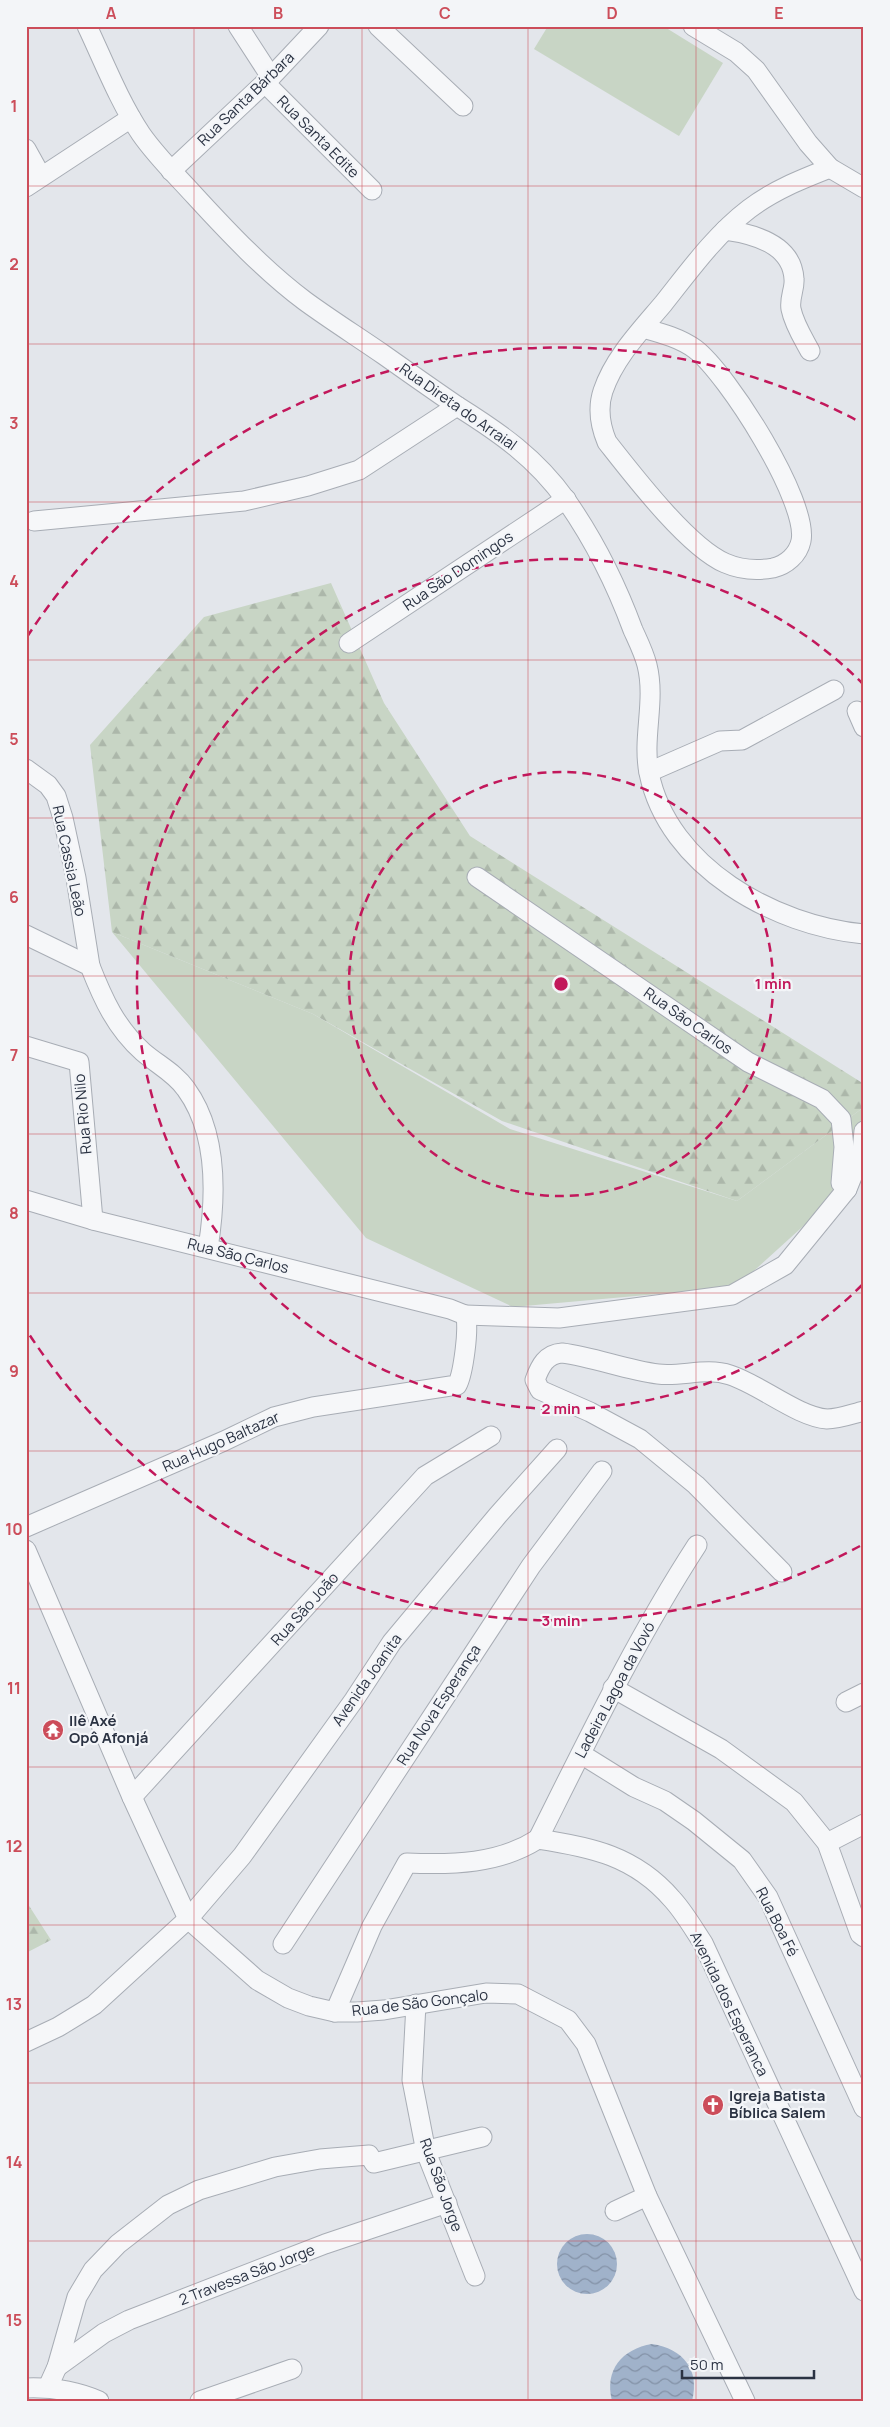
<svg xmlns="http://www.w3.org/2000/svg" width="890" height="2427" font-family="Manrope,sans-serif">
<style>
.grass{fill:#c8d5c5}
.forest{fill:url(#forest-firs)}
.water{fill:url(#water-waves)}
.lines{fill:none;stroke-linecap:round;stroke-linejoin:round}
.minor-casing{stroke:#a8adb5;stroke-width:21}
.minor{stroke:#f6f7f9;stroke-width:19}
.grid{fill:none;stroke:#cc4d5a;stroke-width:1;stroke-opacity:0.55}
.ring{fill:none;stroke:#c2185b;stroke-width:2.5;stroke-dasharray:9 6}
.labels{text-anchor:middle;stroke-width:4.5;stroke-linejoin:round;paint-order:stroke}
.street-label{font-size:15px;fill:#2b3343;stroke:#f3f5f8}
.poi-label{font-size:15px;font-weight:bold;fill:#2b3343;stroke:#f3f5f8;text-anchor:start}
.centre{fill:#c2185b;stroke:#f3f5f8;stroke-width:2.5}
.ring-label{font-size:15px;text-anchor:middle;font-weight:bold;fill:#c2185b;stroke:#f3f5f8;stroke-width:4.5;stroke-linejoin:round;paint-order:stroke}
.neatline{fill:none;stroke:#cc4d5a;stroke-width:2}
.grid-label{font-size:16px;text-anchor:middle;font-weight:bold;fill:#cc4d5a}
</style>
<defs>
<pattern id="forest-firs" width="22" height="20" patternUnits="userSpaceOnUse" patternTransform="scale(1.25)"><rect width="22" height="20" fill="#c8d5c5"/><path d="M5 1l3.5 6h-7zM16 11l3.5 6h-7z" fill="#acb7aa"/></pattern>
<pattern id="water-waves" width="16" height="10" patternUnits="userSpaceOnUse" patternTransform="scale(1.25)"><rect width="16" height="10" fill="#a0b2ca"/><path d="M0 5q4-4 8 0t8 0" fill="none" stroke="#8391a6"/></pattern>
</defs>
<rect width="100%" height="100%" fill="#e3e6eb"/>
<!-- grass -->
<g class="grass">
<polygon points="548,26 663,26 723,63 679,136 534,49"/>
<polygon points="112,932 313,1014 510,1129 737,1201 864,1107 864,1137 842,1191 736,1287 513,1307 366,1238"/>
</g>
<!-- forest -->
<g class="forest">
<polygon points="331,583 384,703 470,836 864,1084 864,1107 737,1201 502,1121 313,1014 112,932 90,745 204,617"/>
<polygon points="26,1901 51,1940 26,1953"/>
</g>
<!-- water -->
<g class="water">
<circle cx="587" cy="2264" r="30"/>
<path d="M652,2344C683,2349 700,2369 692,2401H612C604,2370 622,2349 652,2344Z"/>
</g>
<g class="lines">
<!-- minor casing -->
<g class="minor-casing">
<g id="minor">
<path d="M87,26C104,62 119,101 141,134C157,157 177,176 195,196C229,233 265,271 305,301C331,320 358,337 384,355C408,372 432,389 457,406C500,433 536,458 566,500C594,540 616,584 633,630C638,641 644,653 647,665C656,701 642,737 649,773C668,867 775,926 864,934"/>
<polyline points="238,26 271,77"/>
<polyline points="378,26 463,106"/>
<polyline points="693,26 736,52 756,70 808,143 830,168 864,188"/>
<polyline points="265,83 372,190"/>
<polyline points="26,149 41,176"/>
<polyline points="171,171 271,77 319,26"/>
<polyline points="26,187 131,118"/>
<path d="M725,230C754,234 792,244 794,279C795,289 789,298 791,309C794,324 803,338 810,351"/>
<path d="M643,328C661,333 680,338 695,349C727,373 809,502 801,541C798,555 786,565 773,568C756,571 741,570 725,563C688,547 633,475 607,442C600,425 597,409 603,391C614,358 641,330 663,304C690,270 715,235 749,209C774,190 802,179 830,168"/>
<polyline points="34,521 244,501 308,486 359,470 457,406"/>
<polyline points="349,643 566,499"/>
<polyline points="857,711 864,727"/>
<polyline points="26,769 48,785 56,796 63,818 76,878 90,966"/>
<polyline points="649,772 720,741 742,740 834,690"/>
<polyline points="477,877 748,1062 822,1099 841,1119 844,1147 841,1183 847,1189"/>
<path d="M26,935L90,966C103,999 116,1028 143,1052C158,1065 175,1073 186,1089C218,1133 216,1198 208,1248"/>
<polyline points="26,1046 79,1062 93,1220"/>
<path d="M26,1200L93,1220L450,1309L465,1315C470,1325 463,1375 457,1385L313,1407L274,1417L224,1441L26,1527"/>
<polyline points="465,1315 559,1318 732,1295 785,1265 847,1189 862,1152 864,1131"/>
<polyline points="26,1550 132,1797 188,1919 257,1980 288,1998 309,2006 335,2012 357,2012 384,2010 486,1993 518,1994 568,2020 586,2044 647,2196 745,2401"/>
<path d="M782,1572L696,1485L640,1439L590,1412L540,1390L535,1380C540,1366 546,1354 562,1353C594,1357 626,1370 658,1374C682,1377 706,1367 730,1375C759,1384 798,1417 827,1419C839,1419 852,1414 864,1411"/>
<polyline points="613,1688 721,1749 794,1802 827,1843 860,1934 864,1937"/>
<polyline points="846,1702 864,1693"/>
<polyline points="581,1754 634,1787 665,1801 694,1821 742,1860 768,1897 864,2108"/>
<polyline points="132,1797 425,1476 491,1436"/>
<path d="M538,1839C588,1739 636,1639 697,1545"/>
<polyline points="827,1843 864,1824"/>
<polyline points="283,1944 531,1566 602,1471"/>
<polyline points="416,2004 412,2080 426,2152 475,2276"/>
<path d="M335,2012L372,1926L407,1863C453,1865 499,1864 538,1839C591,1847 635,1856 672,1899C684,1912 693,1928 703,1943L864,2291"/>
<polyline points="26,2042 58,2027 94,2005 188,1919 242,1856 354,1700 392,1642 498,1515 557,1449"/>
<polyline points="615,2211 647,2196"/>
<polyline points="57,2367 104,2333 129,2320 325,2244 447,2203"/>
<polyline points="48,2387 57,2367 77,2297 93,2270 118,2244 168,2205 199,2190 275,2167 320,2159 369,2155 374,2163 482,2137"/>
<path d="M26,2388C52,2387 76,2391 99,2401"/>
<polyline points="200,2401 292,2369"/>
</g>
</g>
<!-- minor -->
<use href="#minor" class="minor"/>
</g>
<!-- grid -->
<path class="grid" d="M194,26V2401M362,26V2401M528,26V2401M696,26V2401M26,186H864M26,344H864M26,502H864M26,660H864M26,818H864M26,976H864M26,1134H864M26,1293H864M26,1451H864M26,1609H864M26,1767H864M26,1925H864M26,2083H864M26,2241H864"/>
<!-- distance rings -->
<g class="ring">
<circle cx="561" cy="984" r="212"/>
<path d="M862 1285A425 425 0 1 1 862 683"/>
<path d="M860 1546A637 637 0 0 1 27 1331M27 637A637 637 0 0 1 860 422"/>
</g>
<!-- icons -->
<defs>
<g id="temple-disc" transform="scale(1.125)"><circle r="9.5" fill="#cc4d5a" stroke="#f3f5f8"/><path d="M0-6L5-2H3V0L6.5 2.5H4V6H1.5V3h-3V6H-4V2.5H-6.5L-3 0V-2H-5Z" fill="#fff"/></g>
<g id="church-disc" transform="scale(1.125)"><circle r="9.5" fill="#cc4d5a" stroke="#f3f5f8"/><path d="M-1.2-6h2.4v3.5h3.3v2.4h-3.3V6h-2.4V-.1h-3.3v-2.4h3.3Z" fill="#fff"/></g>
</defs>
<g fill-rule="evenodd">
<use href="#temple-disc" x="53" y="1730"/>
<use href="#church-disc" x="713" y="2105"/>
</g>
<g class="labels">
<!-- street labels -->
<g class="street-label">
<text transform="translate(246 99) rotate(-44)" y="5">Rua Santa Bárbara</text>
<text transform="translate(318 137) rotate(45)" y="5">Rua Santa Edite</text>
<text transform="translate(458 407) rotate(35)" y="5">Rua Direta do Arraial</text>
<text transform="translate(458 571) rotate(-34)" y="5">Rua São Domingos</text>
<text transform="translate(69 861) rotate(78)" y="5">Rua Cassia Leão</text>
<text transform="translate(688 1021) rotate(35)" y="5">Rua São Carlos</text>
<text transform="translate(83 1114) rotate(-95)" y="5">Rua Rio Nilo</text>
<text transform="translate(238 1256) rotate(14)" y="5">Rua São Carlos</text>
<text transform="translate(221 1442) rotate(-24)" y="5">Rua Hugo Baltazar</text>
<text transform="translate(305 1609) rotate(-48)" y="5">Rua São João</text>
<text transform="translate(367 1680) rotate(-55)" y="5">Avenida Joanita</text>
<text transform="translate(615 1690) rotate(-62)" y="5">Ladeira Lagoa da Vovó</text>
<text transform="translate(439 1705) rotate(-57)" y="5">Rua Nova Esperança</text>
<text transform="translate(777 1922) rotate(63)" y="5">Rua Boa Fé</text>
<text transform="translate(420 2003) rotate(-7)" y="5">Rua de São Gonçalo</text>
<text transform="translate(729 2004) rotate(64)" y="5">Avenida dos Esperanca</text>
<text transform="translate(441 2185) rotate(70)" y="5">Rua São Jorge</text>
<text transform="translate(247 2275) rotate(-21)" y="5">2 Travessa São Jorge</text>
</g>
<!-- poi labels -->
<g class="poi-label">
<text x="69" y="1726">Ilê Axé<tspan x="69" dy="17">Opô Afonjá</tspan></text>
<text x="729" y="2101">Igreja Batista<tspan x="729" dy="17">Bíblica Salem</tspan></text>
</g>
</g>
<circle cx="561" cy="984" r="8" class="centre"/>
<g class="ring-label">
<text x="773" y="989">1 min</text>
<text x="561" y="1414">2 min</text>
<text x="561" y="1626">3 min</text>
</g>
<!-- border -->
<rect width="890" height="2427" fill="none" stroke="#f3f5f8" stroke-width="55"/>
<!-- scale -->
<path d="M682 2370v8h132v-8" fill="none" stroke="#2b3343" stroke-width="2.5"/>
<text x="690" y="2370" font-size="15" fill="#2b3343" stroke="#f3f5f8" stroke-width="4" paint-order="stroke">50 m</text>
<rect x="28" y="28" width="834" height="2372" class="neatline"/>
<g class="grid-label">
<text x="111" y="19">A</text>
<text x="278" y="19">B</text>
<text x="445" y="19">C</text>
<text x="612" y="19">D</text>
<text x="779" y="19">E</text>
<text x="14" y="112">1</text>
<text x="14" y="270">2</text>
<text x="14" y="429">3</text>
<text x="14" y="587">4</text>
<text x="14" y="745">5</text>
<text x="14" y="903">6</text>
<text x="14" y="1061">7</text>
<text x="14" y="1219">8</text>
<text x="14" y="1377">9</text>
<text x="14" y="1535">10</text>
<text x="14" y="1694">11</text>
<text x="14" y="1852">12</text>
<text x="14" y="2010">13</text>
<text x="14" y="2168">14</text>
<text x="14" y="2326">15</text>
</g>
</svg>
